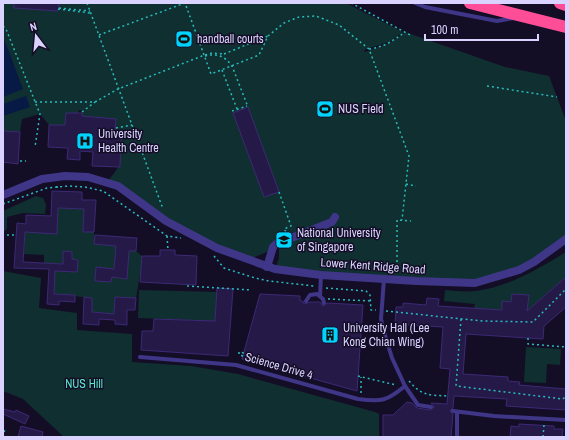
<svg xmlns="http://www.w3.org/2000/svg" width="569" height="440" font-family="'Archivo Narrow',sans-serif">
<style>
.green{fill:#102f30}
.water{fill:#071a45}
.building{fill:#251948;stroke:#3d2975}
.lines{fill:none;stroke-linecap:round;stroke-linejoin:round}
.path{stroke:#28bcbd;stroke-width:1.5;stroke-dasharray:2 3;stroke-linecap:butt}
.lane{stroke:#3f3688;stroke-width:4}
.street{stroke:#3f3688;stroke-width:8}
.highway{stroke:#ff4e97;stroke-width:12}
.labels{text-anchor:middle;stroke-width:3;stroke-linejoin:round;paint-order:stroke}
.poi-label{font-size:12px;fill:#dbd3ff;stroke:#130e26;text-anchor:start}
.street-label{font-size:12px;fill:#dbd3ff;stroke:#130e26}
.park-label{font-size:12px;fill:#58e6cc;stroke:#130e26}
</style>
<rect width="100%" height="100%" fill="#130e26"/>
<!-- green -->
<g class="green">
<path d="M3,3H346L403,32L391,41L364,50L365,52L391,42L405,32L505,67L549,76L566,121V239L510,273L475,283L275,269L279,258V247L250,259L217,248L106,182C124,166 120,157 121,134L81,132L116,127V119L82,116V111L79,110L78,113H66L65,125H49L40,114L22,119L20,132L3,131Z"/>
<polygon points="36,196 43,198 46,205 45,214 23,213 7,217 7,229 3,232 3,211"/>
<polygon points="58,208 84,209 83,232 94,232 94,243 116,246 114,269 97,267 95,281 111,282 112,277 126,279 129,251 136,251 142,256 142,274 140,275 136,298 115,297 114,314 92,312 92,298 54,294 55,271 77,272 78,260 72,259 72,252 64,251 63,264 44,263 44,255 24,254 25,232 48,233"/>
<path d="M566,252V277L529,309L530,312L474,308L475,304L444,301L445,290C455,291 466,292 476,291C508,287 538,269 566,252Z"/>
<polygon points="3,271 41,278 39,308 77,313 77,330 132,334 132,362 191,366 238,374 375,412 379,414 379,437 64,437 23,399 3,391"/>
<polygon points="139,290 217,292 215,321 138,318"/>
<polygon points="526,347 561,349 560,365 547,364 546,383 524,382"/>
</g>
<!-- water -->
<g class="water">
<polygon points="3,36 23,89 3,97"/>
<polygon points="26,96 30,107 3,116 3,104"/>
</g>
<!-- building -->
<g class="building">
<polygon points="14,3 59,3 58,11 14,8"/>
<polygon points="248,107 279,192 264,197 233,113"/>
<polygon points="66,113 82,113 82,116 116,119 115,134 121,134 120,167 92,166 93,152 80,151 80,160 67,159 68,148 48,147 49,125 65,125"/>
<polygon points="3,131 20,132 18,164 3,162"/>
<polygon points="52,191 82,192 82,200 96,200 94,232 83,232 84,209 58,208 57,234 25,232 23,262 63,264 63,251 72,252 72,259 78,260 77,272 55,271 54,294 75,295 75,302 59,301 59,305 47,304 49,269 14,268 17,223 26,224 26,215 51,216"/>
<polygon points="95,235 137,238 136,251 129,251 127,279 112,277 111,282 95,281 96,267 114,269 116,246 94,244"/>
<polygon points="160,250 175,250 175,255 197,256 196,285 140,282 142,256 160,256"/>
<polygon points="566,277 566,307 544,326 543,339 466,334 463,374 508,377 508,381 520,382 519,385 566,389 566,410 506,406 507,399 454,396 453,408 450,411 453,414 451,437 383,437 383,415 393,415 407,402 412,403 417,408 430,410 434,407 431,403 447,404 450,369 440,368 443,327 395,324 396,307 403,307 403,303 426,305 427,298 439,299 438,306 502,310 502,301 511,302 512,294 529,295 527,311"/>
<polygon points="217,288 233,289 228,356 141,350 142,331 153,331 154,319 215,321"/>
<polygon points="260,294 300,296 300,301 303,301 304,304 310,302 320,302 323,306 327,303 363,305 357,391 242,359"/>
<polygon points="84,297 92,298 92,312 114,314 115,297 136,298 135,310 127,310 127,325 115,324 115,320 99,319 99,325 83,324"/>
<polygon points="3,409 15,412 16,410 29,416 25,424 3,414"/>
<polygon points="519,424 554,426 554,429 563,429 562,437 510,437 511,426 519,427"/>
<polygon points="21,426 43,432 42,437 18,437"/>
</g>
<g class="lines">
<!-- path -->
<g class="path">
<polyline points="87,3 163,209"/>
<polyline points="351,3 412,36"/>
<polyline points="59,8 90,11"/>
<polyline points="58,9 90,13"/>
<polyline points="3,26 6,29 40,114 35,147"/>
<polyline points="99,35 185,3 211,74 259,55 268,36 284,23 299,17 316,16 339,25 369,49 409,156 402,220"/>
<path d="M369,49C384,47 393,41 405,32"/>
<polyline points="224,54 268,36"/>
<path d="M205,56C216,53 225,56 232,66L248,107"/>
<polyline points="222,70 237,109"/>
<polyline points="487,86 557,97"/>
<polyline points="35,102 95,102 118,89 202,56 212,53 224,54"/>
<polyline points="232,111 247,106"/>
<polyline points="82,112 95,102"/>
<polyline points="116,128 132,125"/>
<polyline points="20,161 26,161"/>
<polyline points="406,184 416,186"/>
<polyline points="57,186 57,191"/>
<polyline points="279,192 291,226 284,229 286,232"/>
<polyline points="3,204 47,188 69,186 85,187 103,191 167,236 181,238"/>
<polyline points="7,235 16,235"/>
<polyline points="167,236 168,250"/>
<polyline points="214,256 224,268 255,278 269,281 314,286"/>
<polyline points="321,266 331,267"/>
<polyline points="397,272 397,220 411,221"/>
<polyline points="187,286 251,290"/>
<polyline points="326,288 366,291 370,295 371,310 376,310"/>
<polyline points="328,299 372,301"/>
<polyline points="386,311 482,321 533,322 566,289"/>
<polyline points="461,319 456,386 563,399 566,396"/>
<polyline points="528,338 528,344 566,347"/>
<polyline points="243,356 239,355 239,352 244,353"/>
<polyline points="358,376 396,385"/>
<path d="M409,381C422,396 428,395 448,396"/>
<polyline points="361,393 361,377"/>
<polyline points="3,437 5,429"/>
<polyline points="518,437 519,437"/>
<polyline points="543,437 544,425"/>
</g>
<!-- lane -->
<g class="lane">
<polyline points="415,3 425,7 497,21 514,18"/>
<polyline points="384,279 381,319 384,332 392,358 405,386 418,405 431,407"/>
<polyline points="320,296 321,275"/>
<polyline points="306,301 310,295 317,294 323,299 324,303"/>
<path d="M140,357L236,365L358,399C382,402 387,401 405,386"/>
<polyline points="453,411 494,416 566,420"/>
<polyline points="457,437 457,412"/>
</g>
<!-- street -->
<g class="street">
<polyline points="3,195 42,179 65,176 88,177 118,186 166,221 217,248 275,269 321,275 416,281 475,283 519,270 534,262 566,239"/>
<polyline points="267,267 273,247 276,244 332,222 335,217"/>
</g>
<!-- highway -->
<g class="highway">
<polyline points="470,3 566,27"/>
<polyline points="560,3 566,5"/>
</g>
</g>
<!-- icons -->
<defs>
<g id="stadium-square" transform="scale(0.9)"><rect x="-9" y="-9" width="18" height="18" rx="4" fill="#00d4fe" stroke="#130e26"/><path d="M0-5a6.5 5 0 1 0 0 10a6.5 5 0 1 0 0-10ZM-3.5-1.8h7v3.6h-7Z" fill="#111"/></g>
<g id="hospital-square" transform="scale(0.9)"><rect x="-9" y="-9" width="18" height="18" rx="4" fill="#00d4fe" stroke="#130e26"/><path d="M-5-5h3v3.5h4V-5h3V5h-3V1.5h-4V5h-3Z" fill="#111"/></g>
<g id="university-square" transform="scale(0.9)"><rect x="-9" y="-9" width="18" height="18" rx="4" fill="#00d4fe" stroke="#130e26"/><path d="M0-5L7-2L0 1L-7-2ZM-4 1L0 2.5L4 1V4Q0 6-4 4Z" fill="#111"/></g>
<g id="building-square" transform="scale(0.9)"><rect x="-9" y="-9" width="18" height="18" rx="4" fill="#00d4fe" stroke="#130e26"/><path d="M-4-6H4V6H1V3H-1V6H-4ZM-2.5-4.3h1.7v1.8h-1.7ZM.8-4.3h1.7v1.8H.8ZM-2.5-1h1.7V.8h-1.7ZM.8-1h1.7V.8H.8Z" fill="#111"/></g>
</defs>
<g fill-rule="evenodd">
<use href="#stadium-square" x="184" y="39"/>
<use href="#stadium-square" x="325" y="109"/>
<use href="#hospital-square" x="85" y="141"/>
<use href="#university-square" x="284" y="240"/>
<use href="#building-square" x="330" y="335"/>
</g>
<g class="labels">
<!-- poi labels -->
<g class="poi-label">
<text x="197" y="43">handball courts</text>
<text x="338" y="113">NUS Field</text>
<text x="98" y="138">University<tspan x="98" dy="14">Health Centre</tspan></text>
<text x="297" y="237">National University<tspan x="297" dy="14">of Singapore</tspan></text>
<text x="343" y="332">University Hall (Lee<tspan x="343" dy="14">Kong Chian Wing)</tspan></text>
</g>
<!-- street labels -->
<g class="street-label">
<text transform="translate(373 266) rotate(4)" y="4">Lower Kent Ridge Road</text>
<text transform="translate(279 366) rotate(16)" y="4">Science Drive 4</text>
</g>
<!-- park labels -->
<g class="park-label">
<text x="84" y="388">NUS Hill</text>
</g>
</g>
<!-- border -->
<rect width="569" height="440" fill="none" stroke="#dbd3ff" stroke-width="8"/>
<!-- north arrow -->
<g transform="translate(36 36) rotate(344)" stroke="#130e26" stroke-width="3" paint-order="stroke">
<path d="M0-3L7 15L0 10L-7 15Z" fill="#dbd3ff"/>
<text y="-6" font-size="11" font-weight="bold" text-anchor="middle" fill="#dbd3ff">N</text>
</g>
<!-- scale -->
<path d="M425 34v6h113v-6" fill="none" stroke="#dbd3ff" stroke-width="2"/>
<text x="431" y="34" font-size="12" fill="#dbd3ff" stroke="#130e26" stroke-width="3" paint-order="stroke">100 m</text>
</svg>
